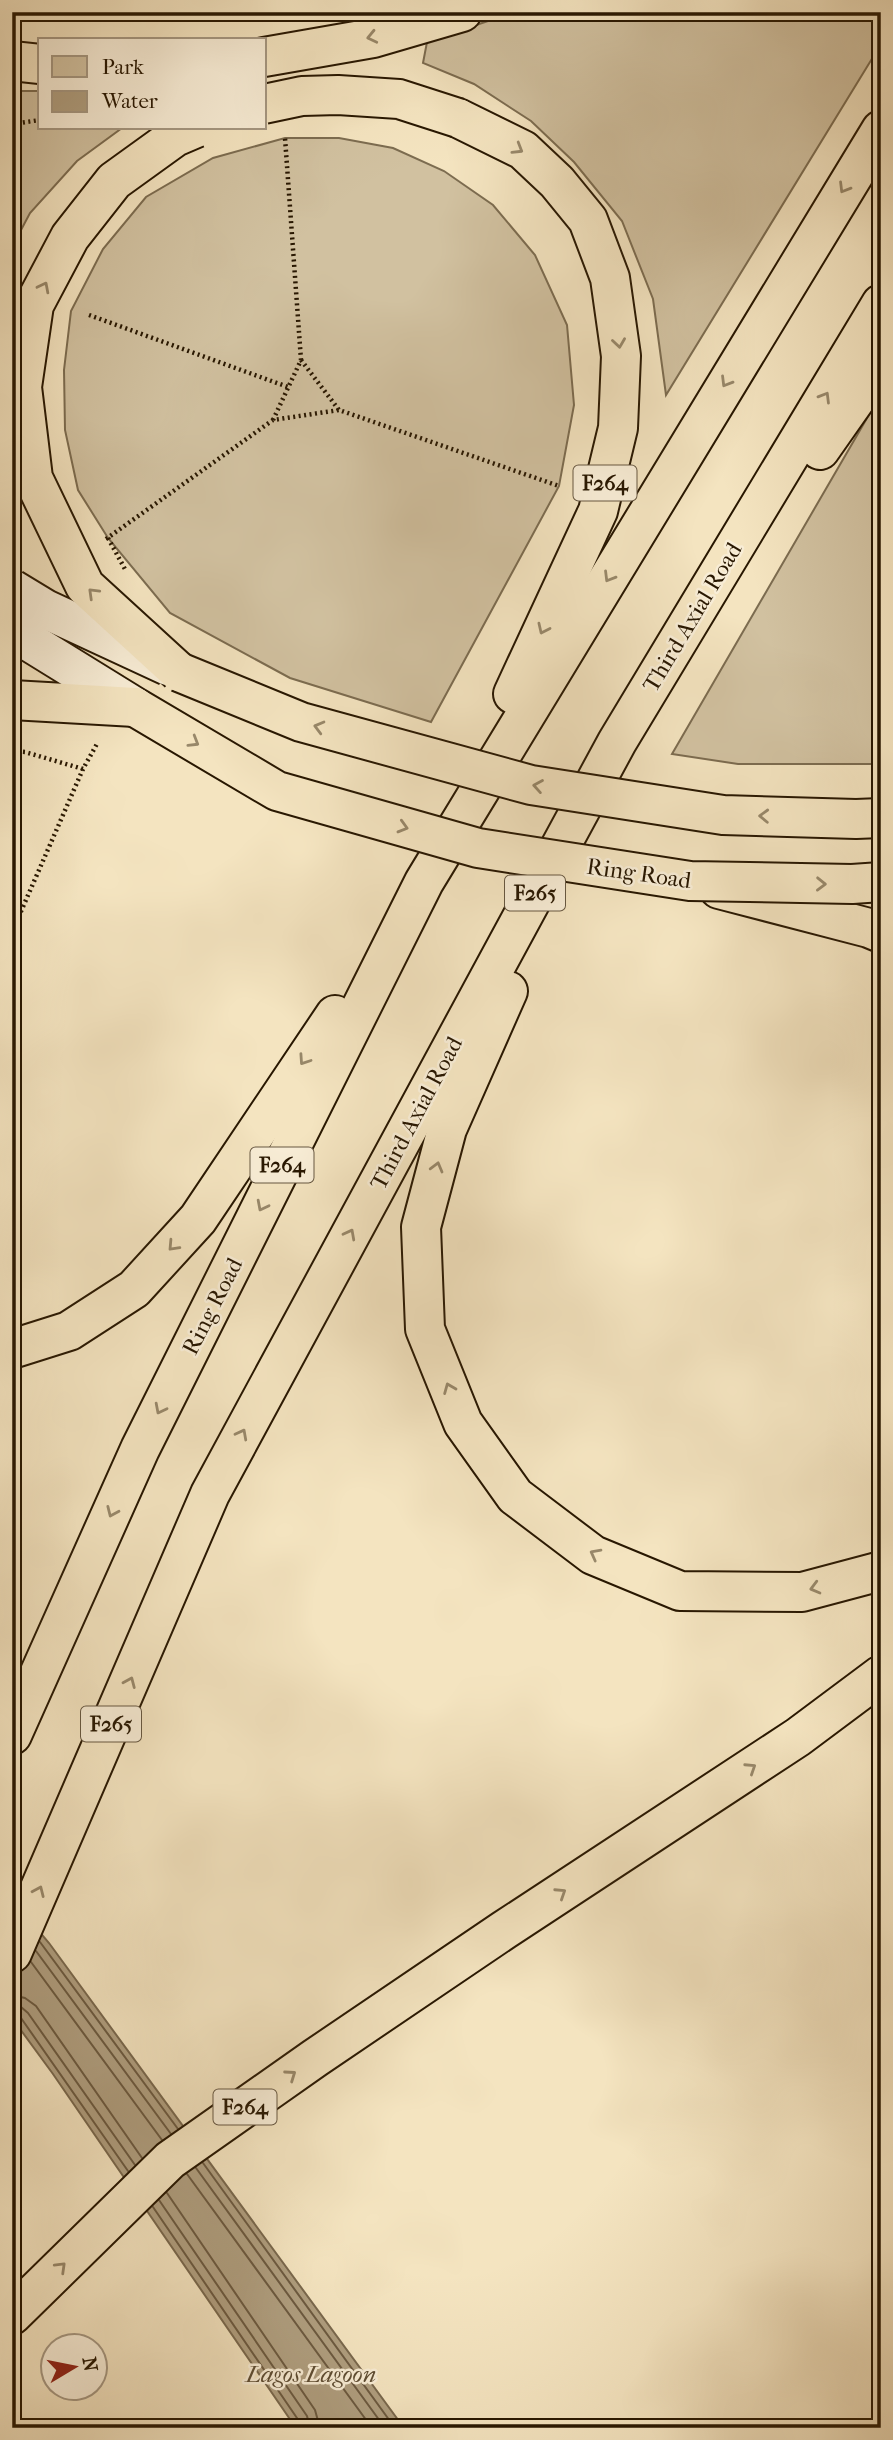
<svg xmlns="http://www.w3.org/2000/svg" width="893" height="2440" font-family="'IM FELL French Canon',serif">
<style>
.green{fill:#d1c1a0;stroke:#7c6c50;stroke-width:2}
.water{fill:#af9e7f;stroke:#79684d;stroke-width:2}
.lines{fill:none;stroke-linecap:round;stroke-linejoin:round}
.shore{stroke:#6c5a40;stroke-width:2}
.highway-casing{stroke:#281701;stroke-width:42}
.path{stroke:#281701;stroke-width:4.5;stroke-dasharray:2 3.5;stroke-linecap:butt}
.highway{stroke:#f4e4c0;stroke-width:38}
.secondary-bridge-casing{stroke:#281701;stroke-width:42;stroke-linecap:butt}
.primary-bridge-casing{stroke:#281701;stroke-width:42;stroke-linecap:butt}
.highway-bridge-casing{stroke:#281701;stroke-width:42;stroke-linecap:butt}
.secondary-bridge{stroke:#f8edd6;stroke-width:38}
.primary-bridge{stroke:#f4e4c0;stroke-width:38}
.highway-bridge{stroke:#f4e4c0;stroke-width:38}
.oneway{stroke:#98886a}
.labels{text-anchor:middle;stroke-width:5;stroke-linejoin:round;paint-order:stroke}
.shield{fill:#f8edd6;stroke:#665741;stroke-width:2}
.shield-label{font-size:21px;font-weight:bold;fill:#281701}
.street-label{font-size:23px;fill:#281701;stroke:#f8edd6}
.water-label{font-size:24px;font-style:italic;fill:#5e4d33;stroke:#f8edd6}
</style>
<rect width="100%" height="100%" fill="#f4e4c0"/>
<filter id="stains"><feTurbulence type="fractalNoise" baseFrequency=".00286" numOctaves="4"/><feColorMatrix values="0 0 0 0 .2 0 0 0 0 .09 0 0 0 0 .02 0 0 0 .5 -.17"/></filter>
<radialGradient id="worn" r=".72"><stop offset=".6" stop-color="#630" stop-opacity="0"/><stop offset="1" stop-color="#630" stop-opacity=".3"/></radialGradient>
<!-- green -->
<g class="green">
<polygon points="514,12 881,12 881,44 666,395 653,299 622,221 574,162 531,121 474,84 423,63 427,42"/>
<polygon points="12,91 40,91 40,128 122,128 77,161 30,213 12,247"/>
<polygon points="285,138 339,138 393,148 444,171 493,205 535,255 567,325 574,405 559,486 431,722 290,678 170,613 108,538 78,490 65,430 64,370 71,311 103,249 146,197 213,158"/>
<polygon points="881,394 881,764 738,764 672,754"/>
</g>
<!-- water -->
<polygon class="water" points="12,1899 49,1943 404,2428 296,2428 53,2074 12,2018"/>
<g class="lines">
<!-- shore -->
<g class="shore">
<polyline points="40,1942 178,2129"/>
<polyline points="36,1951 171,2134"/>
<polyline points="31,1962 162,2140"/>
<polyline points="12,1995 25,1998 36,2006 142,2158"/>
<polyline points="12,2006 21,2007 28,2013 135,2165"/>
<polyline points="12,2015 21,2018 128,2171"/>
<polyline points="203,2163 395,2428"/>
<polyline points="196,2168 385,2428"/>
<polyline points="187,2174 372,2428"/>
<polyline points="167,2193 315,2410 320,2428"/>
<polyline points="159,2200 307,2416 310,2428"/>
<polyline points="153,2207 299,2421 301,2428"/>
</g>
<!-- highway casing -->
<g class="highway-casing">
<g id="highway">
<polyline points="264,57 373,38 462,12"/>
<polyline points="12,61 40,64"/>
<polyline points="458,118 523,150 557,182 588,220 610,278 621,356 618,428 598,511 513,694"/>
<polyline points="820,450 881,363"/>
<polyline points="719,889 869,928 881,933"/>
<polyline points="508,991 447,1129 421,1227 425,1329 463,1423 515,1496 593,1555 680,1591 802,1592 881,1571"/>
<polyline points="12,1349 69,1331 134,1289 198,1219 335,1015"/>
<polyline points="12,1735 140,1449 424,882 881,130"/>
<polyline points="12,1953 210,1494 617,742 881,304"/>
<polyline points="12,2315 170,2160 315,2058 504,1930 798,1737 881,1675"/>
</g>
</g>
<!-- path -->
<g class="path">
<polyline points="12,124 40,120"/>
<polyline points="89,315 288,387"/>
<polyline points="301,360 339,410 559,486"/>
<polyline points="273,420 301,360 285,138"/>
<polyline points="879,455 881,455"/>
<polyline points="108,538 126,571"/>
<polyline points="106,539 273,420 339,410"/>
<polyline points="12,751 25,752 83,769"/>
<polyline points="12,932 83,769 98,742"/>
</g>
<!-- highway -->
<use href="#highway" class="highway"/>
<!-- secondary-bridge casing -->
<g class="secondary-bridge-casing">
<g id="secondary-bridge">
<polyline points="12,589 45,609 168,666"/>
<polyline points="12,631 135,707"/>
</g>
</g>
<!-- primary-bridge casing -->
<g class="primary-bridge-casing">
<g id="primary-bridge">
<polyline points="179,672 301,722 531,785 723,815 856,819 881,818"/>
<polyline points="135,707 277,791 478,848 690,881 852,884 881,882"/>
</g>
</g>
<!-- highway-bridge casing -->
<g class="highway-bridge-casing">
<g id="highway-bridge">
<polyline points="264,104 302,96 338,95 399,99 458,118"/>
<polyline points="179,672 85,586 33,478 22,387 34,305 70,237 114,181 175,137 196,128"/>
<polyline points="12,700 135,707"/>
</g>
</g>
<!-- secondary-bridge -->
<use href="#secondary-bridge" class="secondary-bridge"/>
<!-- primary-bridge -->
<use href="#primary-bridge" class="primary-bridge"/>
<!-- highway-bridge -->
<use href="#highway-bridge" class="highway-bridge"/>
</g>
<!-- one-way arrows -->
<defs><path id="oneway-chevron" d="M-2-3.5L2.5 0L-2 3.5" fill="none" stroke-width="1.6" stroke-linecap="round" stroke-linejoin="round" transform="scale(1.75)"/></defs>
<g class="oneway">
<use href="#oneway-chevron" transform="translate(372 37) rotate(167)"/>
<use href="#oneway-chevron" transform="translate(518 149) rotate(31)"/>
<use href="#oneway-chevron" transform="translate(844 188) rotate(121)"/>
<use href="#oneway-chevron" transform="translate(44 287) rotate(-63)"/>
<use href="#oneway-chevron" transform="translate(619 343) rotate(82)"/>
<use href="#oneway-chevron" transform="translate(726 382) rotate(121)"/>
<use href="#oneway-chevron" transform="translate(825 397) rotate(-59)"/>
<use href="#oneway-chevron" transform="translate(609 577) rotate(121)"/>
<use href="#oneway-chevron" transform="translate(93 593) rotate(-136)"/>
<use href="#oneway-chevron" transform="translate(543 629) rotate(115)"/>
<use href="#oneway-chevron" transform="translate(319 727) rotate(-165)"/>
<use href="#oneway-chevron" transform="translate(194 742) rotate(31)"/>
<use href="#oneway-chevron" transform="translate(538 786) rotate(-170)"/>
<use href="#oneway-chevron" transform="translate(764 816) rotate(-178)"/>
<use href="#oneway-chevron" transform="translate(403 827) rotate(16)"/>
<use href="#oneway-chevron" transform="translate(821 884) rotate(1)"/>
<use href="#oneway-chevron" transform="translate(304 1060) rotate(124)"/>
<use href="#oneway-chevron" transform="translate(437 1167) rotate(-75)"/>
<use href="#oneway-chevron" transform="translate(262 1206) rotate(117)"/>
<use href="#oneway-chevron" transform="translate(350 1234) rotate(-62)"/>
<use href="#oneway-chevron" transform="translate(173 1246) rotate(133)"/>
<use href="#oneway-chevron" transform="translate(449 1388) rotate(-112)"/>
<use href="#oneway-chevron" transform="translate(160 1409) rotate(117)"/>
<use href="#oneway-chevron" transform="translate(242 1434) rotate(-62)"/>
<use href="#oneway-chevron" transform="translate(112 1512) rotate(114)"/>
<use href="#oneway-chevron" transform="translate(595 1554) rotate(-152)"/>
<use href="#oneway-chevron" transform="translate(815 1588) rotate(165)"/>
<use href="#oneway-chevron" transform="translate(130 1682) rotate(-67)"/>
<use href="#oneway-chevron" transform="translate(751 1768) rotate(-33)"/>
<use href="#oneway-chevron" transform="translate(39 1891) rotate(-66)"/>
<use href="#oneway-chevron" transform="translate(561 1893) rotate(-33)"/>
<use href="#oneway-chevron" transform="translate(291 2075) rotate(-35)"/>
<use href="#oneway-chevron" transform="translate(61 2267) rotate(-44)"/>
</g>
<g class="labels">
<!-- shield labels -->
<g class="shield">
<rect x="573.5" y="465.5" width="63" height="35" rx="5"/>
<rect x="505" y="875.5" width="60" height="35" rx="5"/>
<rect x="250.5" y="1147.5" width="63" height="35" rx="5"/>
<rect x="81" y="1706.5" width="60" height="35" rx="5"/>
<rect x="213.5" y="2089.5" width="63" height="35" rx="5"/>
</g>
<g class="shield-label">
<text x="605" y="490">F264</text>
<text x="535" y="900">F265</text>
<text x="282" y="1172">F264</text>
<text x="111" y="1731">F265</text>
<text x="245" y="2114">F264</text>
</g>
<!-- street labels -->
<g class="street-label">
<text transform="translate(692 617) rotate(-59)" y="8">Third Axial Road</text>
<text transform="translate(639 873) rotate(8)" y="8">Ring Road</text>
<text transform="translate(416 1113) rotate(-62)" y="8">Third Axial Road</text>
<text transform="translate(212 1306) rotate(-63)" y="8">Ring Road</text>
</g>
<!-- water labels -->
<g class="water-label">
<text x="311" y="2382">Lagos Lagoon</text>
</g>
</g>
<!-- margin -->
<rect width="893" height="2440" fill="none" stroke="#f4e4c0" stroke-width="42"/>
<rect x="14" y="14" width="865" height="2412" fill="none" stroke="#281701" stroke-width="3.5"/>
<rect x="21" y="21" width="851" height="2398" fill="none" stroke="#281701" stroke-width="2"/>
<!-- legend -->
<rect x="38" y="38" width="228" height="91" fill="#f8edd6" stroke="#a59781" stroke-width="2"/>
<rect x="52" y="56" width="35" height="21" fill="#d1c1a0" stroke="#a59781" stroke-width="2"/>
<text x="102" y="74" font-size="21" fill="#281701">Park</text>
<rect x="52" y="91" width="35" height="21" fill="#af9e7f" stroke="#a59781" stroke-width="2"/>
<text x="102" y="108" font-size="21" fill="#281701">Water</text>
<!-- north arrow -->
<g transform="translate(74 2367) rotate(80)"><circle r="33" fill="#f8edd6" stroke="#a59781" stroke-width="2"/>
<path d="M0-5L12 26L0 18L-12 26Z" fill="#8f2418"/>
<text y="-10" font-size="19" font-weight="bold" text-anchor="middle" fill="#281701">N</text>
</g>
<rect width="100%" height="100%" filter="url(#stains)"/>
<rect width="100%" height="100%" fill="url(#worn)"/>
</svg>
